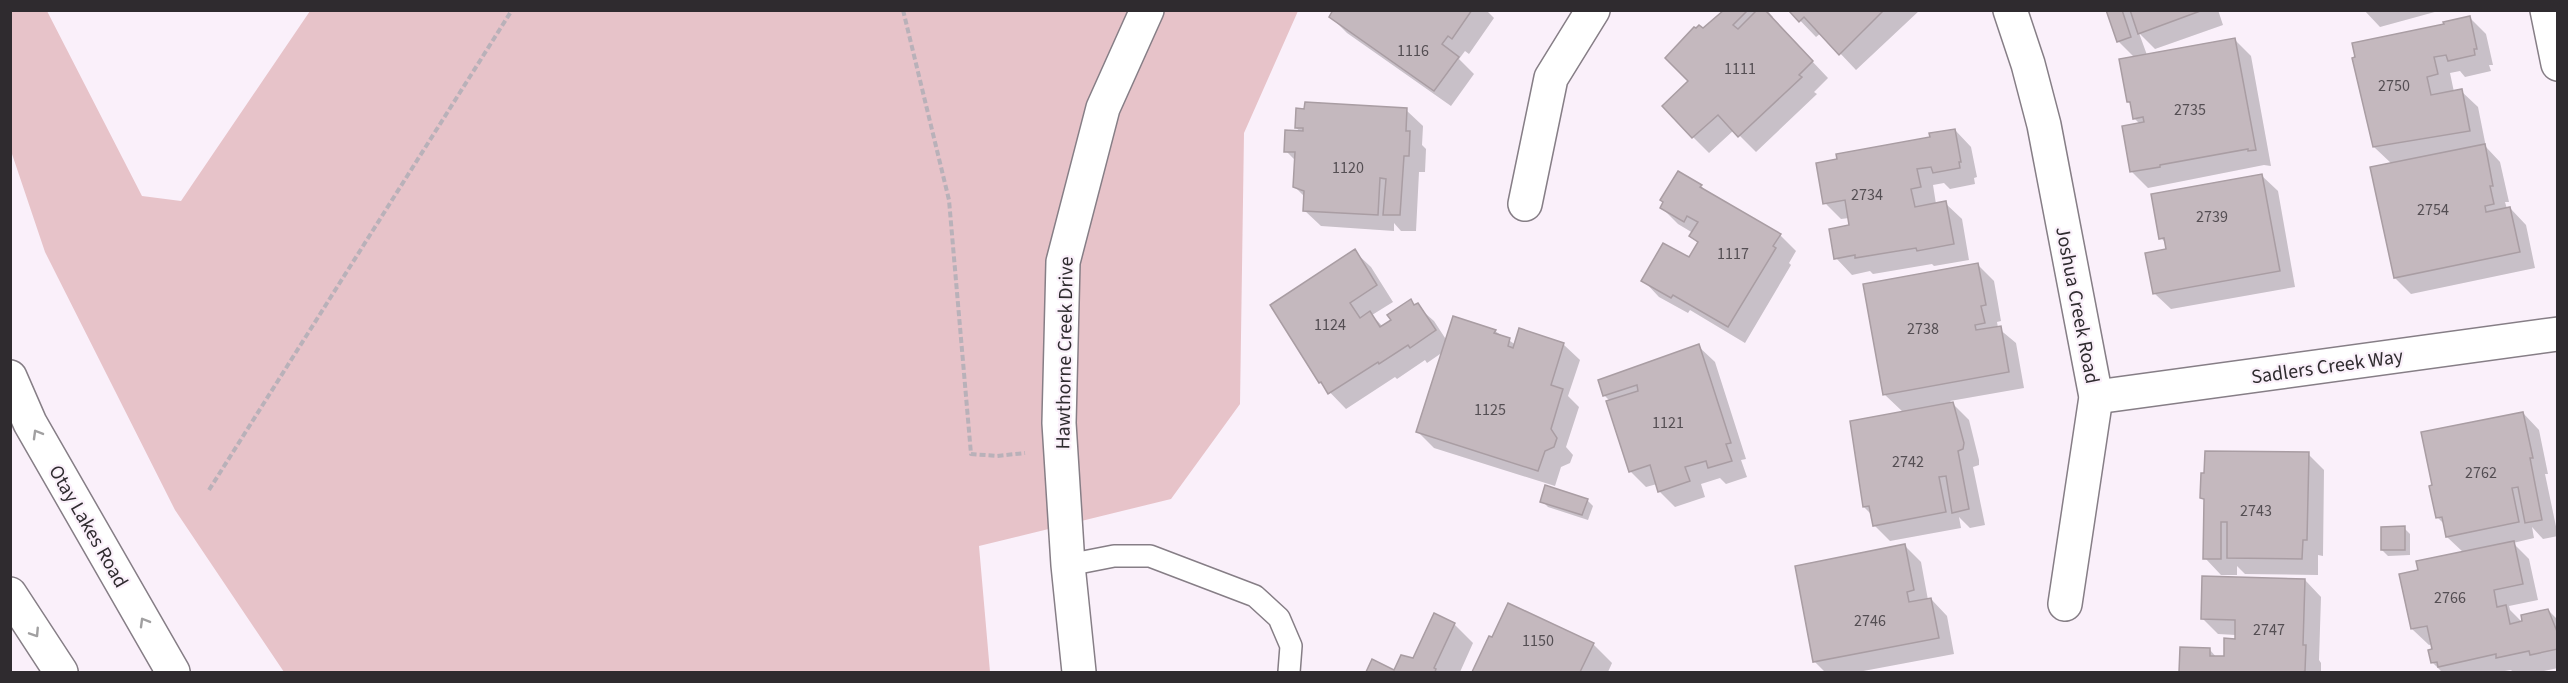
<svg xmlns="http://www.w3.org/2000/svg" width="2568" height="683" font-family="'Source Sans 3',sans-serif">
<style>
.green{fill:#e7c3c9}
.shadow{fill:#0003}
.building{fill:#c4b8be;stroke:#a99da3;stroke-width:1.5}
.lines{fill:none;stroke-linecap:round;stroke-linejoin:round}
.service-casing{stroke:#867e86;stroke-width:24}
.minor-casing{stroke:#867e86;stroke-width:36}
.tertiary-casing{stroke:#867e86;stroke-width:36}
.primary-casing{stroke:#867e86;stroke-width:36}
.path{stroke:#b9b1b9;stroke-width:4;stroke-dasharray:6 3;stroke-linecap:butt}
.service{stroke:#fff;stroke-width:21}
.minor{stroke:#fff;stroke-width:33}
.tertiary{stroke:#fff;stroke-width:33}
.primary{stroke:#fff;stroke-width:33}
.oneway{stroke:#a1a0a1}
.labels{text-anchor:middle;stroke-width:4.5;stroke-linejoin:round;paint-order:stroke}
.number-label{font-size:16px;fill:#544e53}
.street-label{font-size:20px;fill:#2f2b2f;stroke:#faf0fa}
</style>
<rect width="100%" height="100%" fill="#faf0fa"/>
<!-- green -->
<polygon class="green" points="10,11 47,11 142,196 181,201 310,11 1298,11 1244,133 1240,404 1171,499 979,546 990,672 284,672 175,510 45,252 11,151"/>
<!-- shadow -->
<g class="shadow">
<polygon points="1335,10 1486,10 1494,18 1469,54 1465,51 1459,59 1474,74 1451,106 1347,33 1331,17"/>
<polygon points="1725,10 1767,10 1773,17 1772,19 1828,78 1814,92 1817,94 1756,152 1734,130 1709,153 1693,137 1690,81 1703,30"/>
<polygon points="1920,10 1856,70 1821,33 1816,37 1791,11"/>
<polygon points="2107,10 2218,10 2223,25 2155,49 2139,33 2147,55 2235,40 2251,56 2271,166 2264,165 2148,188 2132,172 2123,127 2140,124 2134,118 2132,105 2128,101 2134,57 2118,41"/>
<polygon points="2364,10 2442,10 2380,27"/>
<polygon points="2470,18 2486,34 2493,65 2489,65 2491,71 2465,77 2460,71 2450,73 2454,92 2461,91 2478,107 2486,147 2500,162 2509,202 2505,202 2507,209 2510,208 2526,225 2535,268 2411,294 2395,278 2392,164 2374,147 2446,25"/>
<polygon points="1406,110 1423,126 1422,145 1426,149 1425,172 1419,172 1416,231 1401,231 1394,223 1394,231 1321,226 1304,210 1305,197 1294,186 1296,161 1286,151 1301,132 1296,128"/>
<polygon points="1955,130 1971,147 1977,177 1974,178 1975,184 1950,189 1944,183 1933,185 1936,204 1945,203 1962,219 1969,260 1934,266 1932,264 1873,274 1870,271 1852,275 1836,258 1851,226 1849,218 1841,219 1825,203 1932,139"/>
<polygon points="2261,175 2278,191 2295,287 2171,309 2154,293 2168,250 2167,244 2161,238"/>
<polygon points="1701,186 1710,195 1780,235 1796,251 1789,263 1791,265 1745,343 1690,310 1688,313 1659,297 1643,280 1690,259 1699,244 1691,236 1693,233 1678,224 1662,208"/>
<polygon points="1354,251 1371,267 1393,302 1372,315 1383,327 1393,321 1411,301 1434,321 1447,341 1495,331 1516,345 1563,344 1580,360 1568,396 1579,407 1566,447 1573,455 1570,463 1561,467 1555,486 1434,448 1418,432 1443,352 1427,363 1425,360 1397,379 1395,377 1346,409 1320,382"/>
<polygon points="1978,265 1994,281 2001,321 1997,322 1998,328 2016,343 2024,388 1950,401 1969,420 1979,460 1979,465 1973,467 1985,525 1970,528 1959,517 1961,528 1890,541 1874,525 1872,515 1864,507 1903,412 1884,394"/>
<polygon points="1698,346 1715,362 1746,459 1741,460 1747,477 1726,484 1720,478 1701,484 1705,497 1675,507 1659,491 1657,484 1646,487 1630,471 1611,402 1604,395"/>
<polygon points="2523,413 2539,430 2548,474 2545,474 2558,536 2543,539 2532,527 2534,538 2513,543 2529,559 2538,600 2509,606 2510,610 2525,625 2548,610 2558,620 2558,668 2544,671 2546,672 2513,672 2511,670 2499,672 2442,672 2432,662 2433,644 2429,645 2412,629 2420,571 2464,553 2447,537 2445,525 2437,517"/>
<polygon points="2308,454 2324,470 2323,556 2318,555 2318,575 2245,574 2237,566 2237,575 2221,575 2205,558 2206,502 2202,498"/>
<polygon points="1587,500 1593,506 1588,520 1548,507 1542,501"/>
<polygon points="2404,528 2410,534 2410,555 2388,556 2382,550"/>
<polygon points="1905,546 1921,562 1928,600 1931,599 1947,616 1954,654 1858,672 1825,672 1814,661"/>
<polygon points="2305,580 2321,597 2319,660 2321,663 2321,672 2180,672 2181,649 2210,650 2217,658 2225,658 2236,640 2236,635 2218,634 2202,618"/>
<polygon points="1454,624 1473,643 1460,672 1367,672 1373,661 1395,672 1413,660"/>
<polygon points="1490,638 1593,644 1612,663 1608,672 1474,672"/>
</g>
<!-- building -->
<g class="building">
<polygon points="1333,10 1472,10 1452,39 1448,36 1442,44 1459,57 1434,91 1329,17"/>
<polygon points="1724,10 1748,10 1733,25 1738,29 1757,10 1765,10 1813,61 1799,75 1802,77 1738,137 1718,115 1692,138 1662,106 1688,81 1665,58 1694,27 1696,28 1699,25 1703,28"/>
<polygon points="1884,10 1839,55 1804,17 1799,22 1789,11"/>
<polygon points="2106,10 2122,10 2131,37 2117,42"/>
<polygon points="2130,10 2203,10 2138,34"/>
<polygon points="2470,16 2477,49 2474,49 2475,55 2448,61 2446,55 2434,57 2438,74 2427,77 2431,95 2462,89 2470,131 2373,147 2352,58 2355,57 2352,43 2444,24 2443,22"/>
<polygon points="2235,38 2256,150 2248,151 2248,149 2160,165 2160,167 2130,172 2122,126 2144,122 2143,117 2133,119 2130,102 2127,102 2119,59"/>
<polygon points="1305,102 1407,108 1406,131 1410,131 1409,156 1404,156 1400,215 1383,215 1386,179 1380,178 1378,215 1303,211 1304,191 1293,187 1295,152 1284,152 1285,130 1303,131 1303,128 1295,128 1296,108 1304,109"/>
<polygon points="1955,129 1961,162 1959,162 1960,168 1933,173 1931,167 1917,169 1921,187 1911,189 1915,207 1946,201 1954,244 1917,251 1916,248 1855,258 1855,255 1834,259 1829,229 1849,225 1845,200 1823,204 1816,163 1837,159 1836,154 1930,137 1929,133"/>
<polygon points="2485,144 2493,186 2490,186 2494,204 2485,206 2486,212 2510,207 2520,252 2394,278 2370,167"/>
<polygon points="1678,171 1702,185 1700,187 1781,234 1773,246 1776,248 1728,327 1673,295 1671,298 1641,281 1663,243 1689,257 1698,242 1689,236 1698,222 1687,216 1684,222 1660,208 1663,202 1660,200"/>
<polygon points="2262,174 2280,271 2153,294 2145,253 2166,249 2164,238 2159,239 2151,194"/>
<polygon points="1355,249 1377,285 1350,303 1360,318 1370,311 1380,327 1391,320 1387,315 1411,299 1414,305 1418,303 1436,330 1410,348 1408,345 1379,364 1378,362 1328,394 1321,382 1319,383 1270,305"/>
<polygon points="1978,263 1986,305 1981,306 1985,323 1975,325 1976,330 2001,326 2009,372 1883,395 1863,284"/>
<polygon points="1453,316 1496,330 1494,333 1510,338 1508,346 1513,348 1519,328 1564,343 1551,385 1563,389 1551,429 1557,438 1554,447 1545,451 1538,471 1416,432"/>
<polygon points="1699,344 1731,443 1726,444 1732,461 1708,468 1706,461 1685,467 1690,481 1658,492 1650,465 1629,472 1606,401 1638,391 1637,385 1603,396 1598,380"/>
<polygon points="1953,402 1964,443 1963,449 1958,451 1969,509 1952,513 1946,476 1939,477 1946,512 1873,526 1869,506 1863,507 1850,421"/>
<polygon points="2523,412 2533,458 2530,458 2542,520 2525,523 2518,487 2512,488 2519,522 2446,537 2442,517 2436,518 2429,486 2432,485 2421,432"/>
<polygon points="2205,451 2309,452 2307,540 2303,540 2302,559 2227,558 2227,522 2221,522 2221,559 2203,559 2204,499 2200,498 2201,473 2204,473"/>
<polygon points="1545,485 1588,499 1582,515 1540,502"/>
<polygon points="2405,526 2405,550 2381,550 2381,527"/>
<polygon points="2514,541 2523,584 2494,590 2497,607 2506,605 2510,624 2522,621 2521,615 2548,609 2558,634 2558,649 2530,655 2529,651 2496,658 2496,654 2438,667 2437,662 2431,663 2428,650 2432,649 2427,626 2411,629 2399,574 2418,570 2416,561"/>
<polygon points="1905,544 1914,590 1907,592 1909,602 1931,598 1939,638 1813,662 1795,566"/>
<polygon points="2202,576 2305,579 2303,645 2306,645 2305,671 2303,672 2179,672 2180,647 2210,648 2210,656 2224,656 2224,638 2235,639 2235,620 2201,619"/>
<polygon points="1508,603 1594,643 1580,672 1472,672 1489,636 1492,637"/>
<polygon points="1434,613 1455,623 1434,668 1436,669 1435,672 1366,672 1372,659 1394,670 1401,655 1413,658"/>
</g>
<g class="lines">
<!-- service casing -->
<g class="service-casing">
<polyline id="service" points="1068,565 1114,556 1150,556 1255,596 1279,618 1291,646 1289,672"/>
</g>
<!-- minor casing -->
<g class="minor-casing">
<g id="minor">
<polyline points="2010,10 2028,64 2044,125 2096,397 2065,604"/>
<polyline points="2547,10 2558,64"/>
<polyline points="1525,204 1551,78 1593,10"/>
<polyline points="2096,397 2558,334"/>
</g>
</g>
<!-- tertiary casing -->
<g class="tertiary-casing">
<polyline id="tertiary" points="1079,672 1068,565 1059,423 1063,262 1103,108 1147,10"/>
</g>
<!-- primary casing -->
<g class="primary-casing">
<g id="primary">
<polyline points="10,377 30,423 173,672"/>
<polyline points="10,594 61,672"/>
</g>
</g>
<!-- path -->
<g class="path">
<polyline points="903,10 949,200 971,454 997,456 1025,453"/>
<polyline points="209,490 512,10"/>
</g>
<!-- service -->
<use href="#service" class="service"/>
<!-- minor -->
<use href="#minor" class="minor"/>
<!-- tertiary -->
<use href="#tertiary" class="tertiary"/>
<!-- primary -->
<use href="#primary" class="primary"/>
</g>
<!-- one-way arrows -->
<defs><path id="oneway-chevron" d="M-2-3.5L2.5 0L-2 3.5" fill="none" stroke-width="1.6" stroke-linecap="round" stroke-linejoin="round" transform="scale(1.5)"/></defs>
<g class="oneway">
<use href="#oneway-chevron" transform="translate(37 434) rotate(-120)"/>
<use href="#oneway-chevron" transform="translate(144 622) rotate(-120)"/>
<use href="#oneway-chevron" transform="translate(35 633) rotate(57)"/>
</g>
<g class="labels">
<!-- number labels -->
<g class="number-label">
<text x="1413" y="56">1116</text>
<text x="1740" y="74">1111</text>
<text x="2394" y="91">2750</text>
<text x="2190" y="115">2735</text>
<text x="1348" y="173">1120</text>
<text x="1867" y="200">2734</text>
<text x="2433" y="215">2754</text>
<text x="2212" y="222">2739</text>
<text x="1733" y="259">1117</text>
<text x="1330" y="330">1124</text>
<text x="1923" y="334">2738</text>
<text x="1490" y="415">1125</text>
<text x="1668" y="428">1121</text>
<text x="1908" y="467">2742</text>
<text x="2481" y="478">2762</text>
<text x="2256" y="516">2743</text>
<text x="2450" y="603">2766</text>
<text x="1870" y="626">2746</text>
<text x="2269" y="635">2747</text>
<text x="1538" y="646">1150</text>
</g>
<!-- street labels -->
<g class="street-label">
<text transform="translate(2078 305) rotate(79)" y="7">Joshua Creek Road</text>
<text transform="translate(1064 353) rotate(-89)" y="7">Hawthorne Creek Drive</text>
<text transform="translate(2327 366) rotate(-8)" y="7">Sadlers Creek Way</text>
<text transform="translate(89 526) rotate(60)" y="7">Otay Lakes Road</text>
</g>
</g>
<!-- border -->
<rect width="2568" height="683" fill="none" stroke="#2f2b2f" stroke-width="24"/>
</svg>
